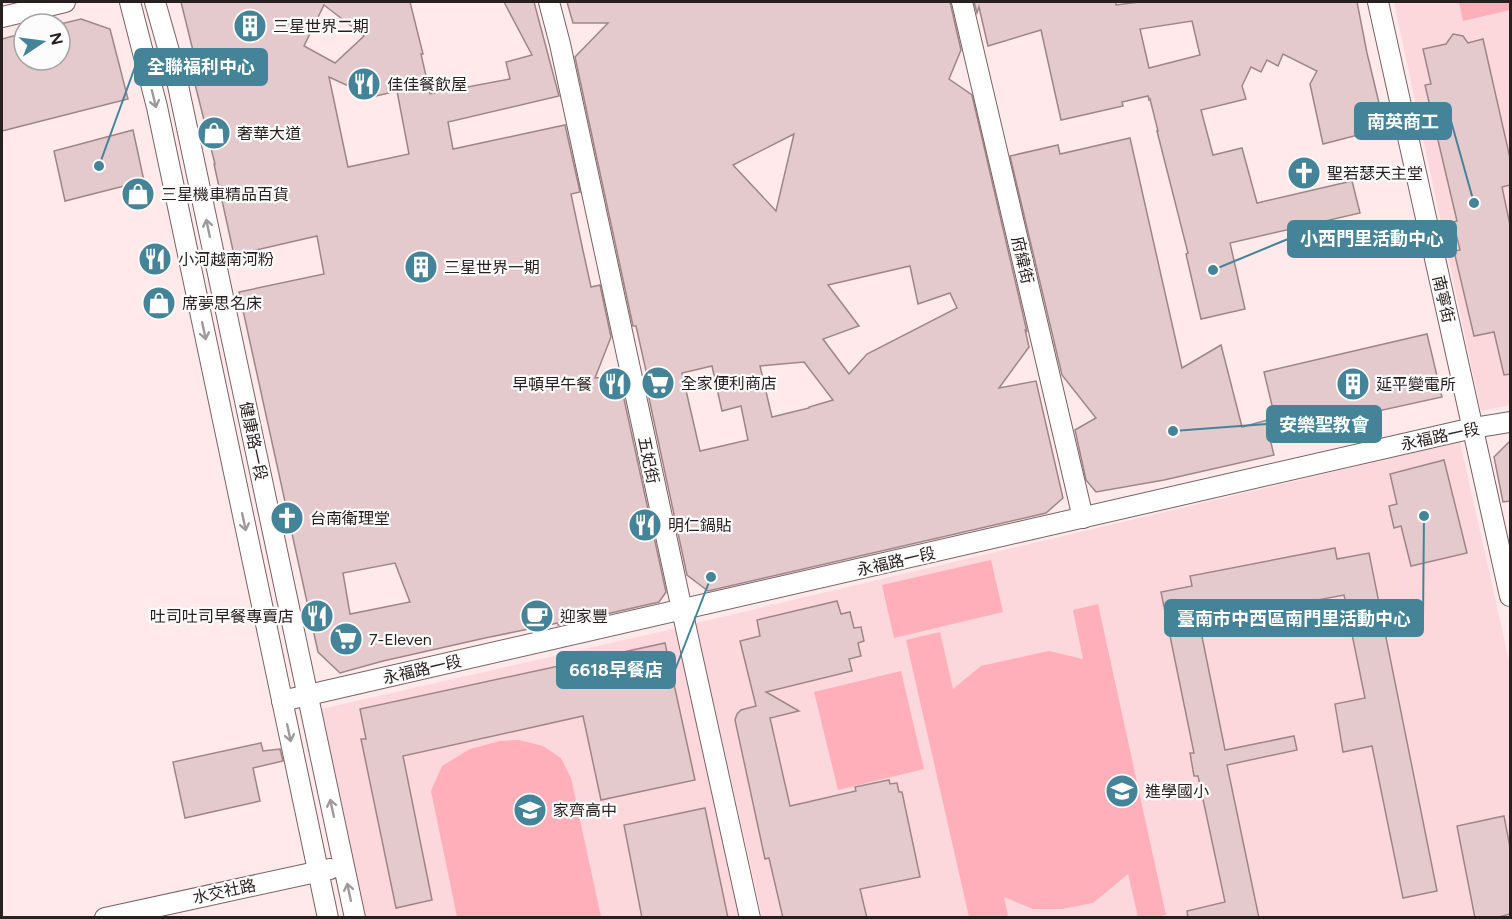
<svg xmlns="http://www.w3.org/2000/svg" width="1512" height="919" font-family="Figtree,'Noto Sans TC',sans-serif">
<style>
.built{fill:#fcd8dc}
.green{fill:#feafb9}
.building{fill:#e5cacd;stroke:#9e8688;stroke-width:1.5;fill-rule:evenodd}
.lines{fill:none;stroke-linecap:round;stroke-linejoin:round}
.minor-casing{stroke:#796264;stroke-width:22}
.minor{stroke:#fff;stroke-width:20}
.oneway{stroke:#9e9a9b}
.labels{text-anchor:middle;stroke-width:4.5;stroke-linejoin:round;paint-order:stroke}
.poi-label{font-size:16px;fill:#281f20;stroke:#fcfcfc;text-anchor:start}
.street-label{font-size:16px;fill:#281f20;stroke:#fcfcfc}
.leader{fill:none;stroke:#458498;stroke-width:2}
.callout-dot{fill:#458498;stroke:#fcfcfc;stroke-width:2}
.callout{fill:#458498;stroke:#458498;stroke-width:2}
.callout-label{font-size:18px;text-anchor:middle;font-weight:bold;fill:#fff}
</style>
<rect width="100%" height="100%" fill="#ffe9eb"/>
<!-- built -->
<g class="built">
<polygon points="1394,2 1510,2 1510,405 1481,411"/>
<polygon points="1460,442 1510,665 1510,917 762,917 696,623"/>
<polygon points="677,628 741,917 365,917 321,709"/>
</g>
<!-- green -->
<g class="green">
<polygon points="1459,2 1510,2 1510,10 1463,21"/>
<polygon points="991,560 1003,612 894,638 882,585"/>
<polygon points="1098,604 1166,915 1155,917 1138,917 1128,874 1093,903 1062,909 1033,909 1004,897 1008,917 969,917 906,640 940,632 953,689 981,666 1049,651 1083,659 1073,610"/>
<polygon points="901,671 924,769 838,790 814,692"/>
<polygon points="519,740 543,746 561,758 571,778 601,917 457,917 431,791 442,766 470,749 500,741"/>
</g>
<!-- building -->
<g class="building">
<path d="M181,2H410L423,54H421L430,94L510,79L506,62L532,55L504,2H534L559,96L448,122L453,149L565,125L580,192L571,194L582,246L591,287L600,285L611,337L595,378L619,376L666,592L659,602L558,625V623L485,638L383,661L340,673L318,652L239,292L324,274L317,236L234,255L214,164H215L194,80L200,79ZM324,5L364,36L335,63L304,46ZM329,77L372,97L397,91L409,154L348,167ZM395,563L410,602L350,614L343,573Z"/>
<path d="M567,2H950L961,50L949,79L972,95L1027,332L1025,329L1029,347L999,388L1036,381L1063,498L1046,513L708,591L687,575L644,375H647L636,326H633L575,57L608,23H573ZM794,134L776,211L733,165ZM910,266L918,304L950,293L957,308L867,354L849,374L823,339L859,326L828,285ZM804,362L833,400L809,407V408L772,417L760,366ZM712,366L722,411L741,406L748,440L700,451L682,373Z"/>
<path d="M974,2H1116V5L1139,2H1357L1367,53L1385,128L1323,144L1310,84L1317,71L1283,54L1278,66L1267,60L1261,72L1251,67L1242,86L1246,99L1201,110L1213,155L1242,148L1257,203L1352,181L1360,213L1230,243L1245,309L1201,319L1186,254L1188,253L1157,131H1158L1150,99L1149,100L1148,96L1122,102L1123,106L1061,120L1041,30L988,46L979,7L977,13ZM1192,21L1200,55L1149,68L1140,29Z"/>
<polygon points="81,19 110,29 128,99 2,131 2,39 24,33 24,60 60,60 60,24"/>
<polygon points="1453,34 1463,36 1468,43 1483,39 1510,158 1510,185 1502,187 1510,225 1510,374 1504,375 1494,332 1474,336 1454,251 1460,250 1453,222 1457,221 1425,85 1431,84 1423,49 1446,44"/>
<polygon points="133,130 144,181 65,201 54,151"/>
<polygon points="1130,138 1182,368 1221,345 1242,427 1275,418 1264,372 1427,334 1442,397 1269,435 1274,455 1164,480 1096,492 1086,480 1075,430 1096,418 1062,375 1010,156 1058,145 1060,154"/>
<polygon points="1510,441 1510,501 1503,502 1494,457"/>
<polygon points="1444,460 1467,553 1411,566 1401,526 1394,528 1389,506 1397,504 1390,474"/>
<polygon points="1335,548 1337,559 1369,553 1437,891 1403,898 1372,746 1343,752 1335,704 1365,698 1344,595 1199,622 1225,750 1294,736 1297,750 1227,765 1259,918 1188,918 1187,911 1225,902 1198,776 1194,776 1190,753 1194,753 1161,592 1192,586 1190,576"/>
<polygon points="837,601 841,614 850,612 854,628 861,627 864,641 858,643 861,656 849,659 852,671 766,692 799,711 770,718 790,806 856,791 855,787 889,780 890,784 897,783 899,792 902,792 920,877 860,889 867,918 783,918 769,858 765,859 735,720 737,714 741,710 756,706 740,641 760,636 757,620"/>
<polygon points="665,643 695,780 601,800 583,716 403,756 432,900 396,908 361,739 366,739 360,709"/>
<polygon points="261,743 263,751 280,749 283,761 253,768 260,801 185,818 173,762"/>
<polygon points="705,808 728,918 642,918 624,825"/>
<polygon points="1504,816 1510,847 1510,914 1495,918 1475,918 1457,826"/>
</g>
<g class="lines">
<!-- minor casing -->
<g class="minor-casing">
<g id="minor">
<polyline points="130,2 157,107 328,918"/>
<polyline points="155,2 176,76 355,918"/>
<polyline points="549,2 560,44 682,610 750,918"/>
<polyline points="962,2 1083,518"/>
<polyline points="1378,2 1510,596"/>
<polyline points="2,17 65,2"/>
<polyline points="282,701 1473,428 1510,422"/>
<polyline points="105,918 330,869"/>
</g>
</g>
<!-- minor -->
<use href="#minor" class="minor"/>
</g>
<!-- one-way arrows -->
<defs><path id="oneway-shaft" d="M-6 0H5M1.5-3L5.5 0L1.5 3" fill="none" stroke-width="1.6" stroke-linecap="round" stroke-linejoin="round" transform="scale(1.5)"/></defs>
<g class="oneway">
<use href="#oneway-shaft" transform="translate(154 99) rotate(76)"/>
<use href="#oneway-shaft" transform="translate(208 228) rotate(-102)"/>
<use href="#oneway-shaft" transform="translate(204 331) rotate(78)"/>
<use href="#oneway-shaft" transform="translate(244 522) rotate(78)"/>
<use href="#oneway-shaft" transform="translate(289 733) rotate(78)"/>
<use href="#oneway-shaft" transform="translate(332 808) rotate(-102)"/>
<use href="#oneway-shaft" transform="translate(349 892) rotate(-102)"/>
</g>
<!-- icons -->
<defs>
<g id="building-disc" transform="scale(1.725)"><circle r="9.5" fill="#458498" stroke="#fcfcfc"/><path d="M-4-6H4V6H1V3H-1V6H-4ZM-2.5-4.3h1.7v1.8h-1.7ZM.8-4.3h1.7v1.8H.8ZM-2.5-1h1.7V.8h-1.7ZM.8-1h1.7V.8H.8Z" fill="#fff"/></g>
<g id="restaurant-disc" transform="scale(1.725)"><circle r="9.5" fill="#458498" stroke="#fcfcfc"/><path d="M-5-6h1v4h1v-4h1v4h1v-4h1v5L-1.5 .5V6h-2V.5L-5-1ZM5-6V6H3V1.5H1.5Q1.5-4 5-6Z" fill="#fff"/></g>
<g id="shop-disc" transform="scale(1.725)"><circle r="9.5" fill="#458498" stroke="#fcfcfc"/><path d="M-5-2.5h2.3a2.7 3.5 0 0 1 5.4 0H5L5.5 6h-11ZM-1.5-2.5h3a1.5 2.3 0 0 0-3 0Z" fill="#fff"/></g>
<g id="church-disc" transform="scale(1.725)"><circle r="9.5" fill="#458498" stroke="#fcfcfc"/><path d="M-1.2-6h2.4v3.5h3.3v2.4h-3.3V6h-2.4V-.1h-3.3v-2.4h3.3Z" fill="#fff"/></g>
<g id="supermarket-disc" transform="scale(1.725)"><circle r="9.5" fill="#458498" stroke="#fcfcfc"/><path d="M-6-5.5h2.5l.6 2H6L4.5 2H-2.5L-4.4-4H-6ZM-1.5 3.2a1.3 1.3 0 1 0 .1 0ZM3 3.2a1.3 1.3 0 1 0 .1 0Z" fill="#fff"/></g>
<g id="cafe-disc" transform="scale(1.725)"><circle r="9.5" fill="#458498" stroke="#fcfcfc"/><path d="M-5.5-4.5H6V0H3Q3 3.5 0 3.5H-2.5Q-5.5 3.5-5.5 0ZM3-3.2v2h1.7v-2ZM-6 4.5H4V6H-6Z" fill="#fff"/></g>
<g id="school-disc" transform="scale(1.725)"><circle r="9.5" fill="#458498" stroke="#fcfcfc"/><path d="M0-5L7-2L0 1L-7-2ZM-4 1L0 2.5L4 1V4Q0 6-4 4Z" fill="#fff"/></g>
</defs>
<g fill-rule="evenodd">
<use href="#building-disc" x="250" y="26"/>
<use href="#restaurant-disc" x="364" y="84"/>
<use href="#shop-disc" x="214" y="133"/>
<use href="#church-disc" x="1304" y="173"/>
<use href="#shop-disc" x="138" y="194"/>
<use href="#restaurant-disc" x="155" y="259"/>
<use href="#building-disc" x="421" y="267"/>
<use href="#shop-disc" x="159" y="303"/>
<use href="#supermarket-disc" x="658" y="383"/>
<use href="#restaurant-disc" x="615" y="384"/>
<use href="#building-disc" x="1353" y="384"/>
<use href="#church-disc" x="287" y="518"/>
<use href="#restaurant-disc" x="645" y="525"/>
<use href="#restaurant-disc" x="317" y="616"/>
<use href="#cafe-disc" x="537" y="616"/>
<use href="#supermarket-disc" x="346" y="639"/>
<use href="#school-disc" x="1122" y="791"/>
<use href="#school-disc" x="530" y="810"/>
</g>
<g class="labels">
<!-- poi labels -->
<g class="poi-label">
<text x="273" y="32">三星世界二期</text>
<text x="387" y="90">佳佳餐飲屋</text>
<text x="237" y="139">奢華大道</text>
<text x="1327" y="179">聖若瑟天主堂</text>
<text x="161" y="200">三星機車精品百貨</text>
<text x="178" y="265">小河越南河粉</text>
<text x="444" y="273">三星世界一期</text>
<text x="182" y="309">席夢思名床</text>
<text x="681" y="389">全家便利商店</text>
<text x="592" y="390" text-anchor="end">早頓早午餐</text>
<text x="1376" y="390">延平變電所</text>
<text x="310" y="524">台南衛理堂</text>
<text x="668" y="531">明仁鍋貼</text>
<text x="294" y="622" text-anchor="end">吐司吐司早餐專賣店</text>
<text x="560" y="622">迎家豐</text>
<text x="369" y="645">7-Eleven</text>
<text x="1145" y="797">進學國小</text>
<text x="553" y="816">家齊高中</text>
</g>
<!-- street labels -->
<g class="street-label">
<text transform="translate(1023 260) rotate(77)" y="6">府緯街</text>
<text transform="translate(1444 299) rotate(77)" y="6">南寧街</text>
<text transform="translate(1440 436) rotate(-12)" y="6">永福路一段</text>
<text transform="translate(254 441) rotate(78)" y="6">健康路一段</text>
<text transform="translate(649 460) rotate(78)" y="6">五妃街</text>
<text transform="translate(896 561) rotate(-13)" y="6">永福路一段</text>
<text transform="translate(422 669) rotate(-13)" y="6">永福路一段</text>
<text transform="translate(224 891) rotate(-12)" y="6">水交社路</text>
</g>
</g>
<!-- callouts -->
<path class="leader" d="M99 166L135 67M1474 203L1451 121M1213 270L1288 239M1173 431L1267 424M1424 516L1423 618M711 577L675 670"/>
<g class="callout-dot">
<circle cx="99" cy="166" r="6"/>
<circle cx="1474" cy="203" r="6"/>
<circle cx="1213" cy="270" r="6"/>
<circle cx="1173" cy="431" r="6"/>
<circle cx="1424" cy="516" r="6"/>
<circle cx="711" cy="577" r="6"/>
</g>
<g class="callout">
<rect x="135" y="49" width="132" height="36" rx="6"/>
<rect x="1355" y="103" width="96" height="36" rx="6"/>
<rect x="1288" y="221" width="168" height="36" rx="6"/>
<rect x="1267" y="406" width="114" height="36" rx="6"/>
<rect x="1165" y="600" width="258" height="36" rx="6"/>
<rect x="557" y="652" width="118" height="36" rx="6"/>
</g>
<g class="callout-label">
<text x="201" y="73">全聯福利中心</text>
<text x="1403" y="128">南英商工</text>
<text x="1372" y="245">小西門里活動中心</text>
<text x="1324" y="431">安樂聖教會</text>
<text x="1294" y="625">臺南市中西區南門里活動中心</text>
<text x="616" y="676">6618早餐店</text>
</g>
<!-- border -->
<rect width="1512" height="919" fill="none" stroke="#281f20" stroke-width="6"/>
<!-- north arrow -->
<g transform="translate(42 42) rotate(77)"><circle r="28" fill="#fcfcfc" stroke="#a7a4a4" stroke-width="1.5"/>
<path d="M0-4.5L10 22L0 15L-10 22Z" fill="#458498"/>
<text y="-9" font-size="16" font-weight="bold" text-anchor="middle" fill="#281f20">N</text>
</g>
</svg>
